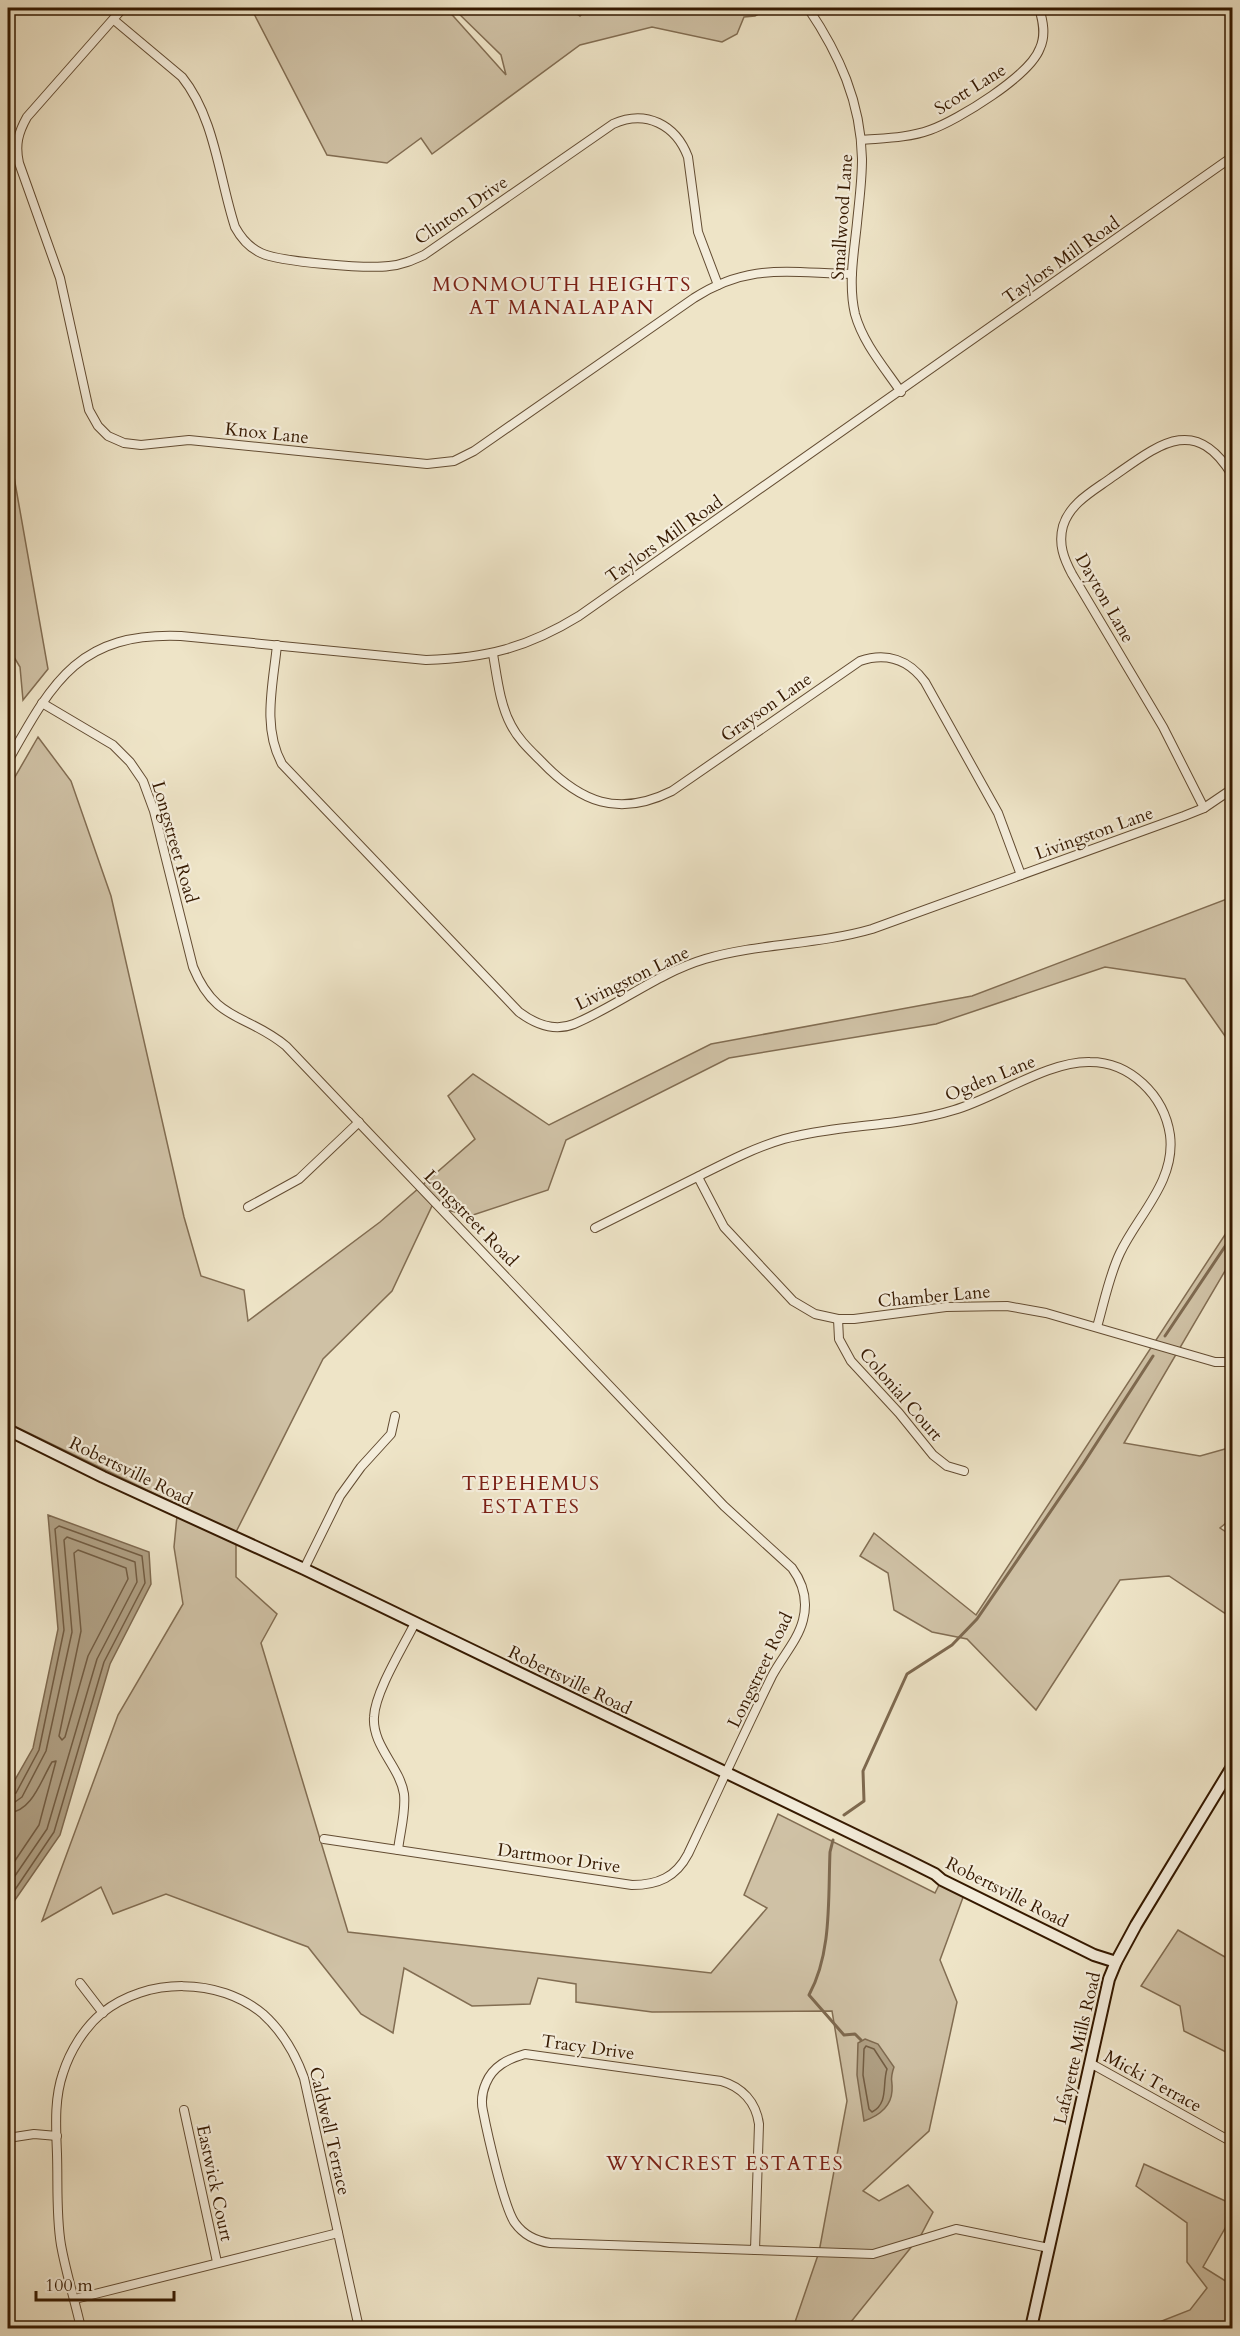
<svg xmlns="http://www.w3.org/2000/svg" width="1240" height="2336" font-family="Cardo,serif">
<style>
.green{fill:#cfc1a5;stroke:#826d52;stroke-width:1.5}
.water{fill:#af9f83;stroke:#7e694f;stroke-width:1.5}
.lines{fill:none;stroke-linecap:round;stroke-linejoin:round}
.shore{stroke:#725c42;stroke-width:1.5}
.stream{stroke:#7e694f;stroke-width:3}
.street-casing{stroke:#634c32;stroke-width:10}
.secondary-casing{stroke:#351900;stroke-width:14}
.street{stroke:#f4eddb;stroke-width:8}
.secondary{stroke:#f4eddb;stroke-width:10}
.labels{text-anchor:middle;stroke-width:4.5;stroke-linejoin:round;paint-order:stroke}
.street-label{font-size:18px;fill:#351900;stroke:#f4eddb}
.neighbourhood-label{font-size:20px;letter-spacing:1.5px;fill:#7a1f14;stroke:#f4eddb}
</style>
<rect width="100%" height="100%" fill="#eee4c7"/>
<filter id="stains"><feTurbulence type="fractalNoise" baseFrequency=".00333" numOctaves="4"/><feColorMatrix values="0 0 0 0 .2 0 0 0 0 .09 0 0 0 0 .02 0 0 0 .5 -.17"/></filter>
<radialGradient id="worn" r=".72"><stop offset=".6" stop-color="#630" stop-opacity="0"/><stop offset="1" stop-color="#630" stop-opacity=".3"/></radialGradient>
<!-- green -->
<g class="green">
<polygon points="251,8 446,8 506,75 501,55 454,9 456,8 492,8 499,12 503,8 568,8 580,16 585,11 597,8 769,8 755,16 744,17 737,34 722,42 652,27 580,45 432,154 421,138 387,163 327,155"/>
<polygon points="8,443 48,669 23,700 20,667 8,647"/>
<polygon points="38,737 71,781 111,896 184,1217 201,1276 244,1290 248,1321 380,1222 475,1139 448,1096 473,1074 549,1125 711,1044 972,996 1232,897 1232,1046 1185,979 1105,967 936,1024 729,1058 566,1140 548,1190 470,1216 432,1206 392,1291 323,1359 236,1532 236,1577 277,1614 261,1643 348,1932 711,1973 767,1908 744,1895 778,1814 935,1893 941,1881 965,1892 940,1960 957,2002 929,2131 863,2191 879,2201 908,2185 933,2212 921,2235 846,2328 793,2328 819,2252 847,2101 832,2011 652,2012 576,2002 576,1984 538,1978 530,2004 472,2006 404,1968 393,2033 361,2014 308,1947 166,1894 113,1914 101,1887 42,1921 118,1715 183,1604 174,1547 178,1505 8,1423 8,789"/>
<polygon points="1232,1224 1232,1259 1124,1443 1200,1456 1232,1447 1232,1518 1220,1528 1232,1536 1232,1618 1169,1576 1120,1580 1036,1710 967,1639 932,1632 894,1610 888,1573 860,1556 874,1533 976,1615"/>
<polygon points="1178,1930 1232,1961 1232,2055 1184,2031 1180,2006 1141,1986"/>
<polygon points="1144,2164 1232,2204 1232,2216 1203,2267 1232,2285 1232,2328 1144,2328 1190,2310 1207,2288 1187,2262 1187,2223 1136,2186"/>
</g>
<!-- water -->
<g class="water">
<polygon points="48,1515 149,1552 151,1584 110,1664 60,1835 8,1910 8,1792 33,1748 58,1629"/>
<path d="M865,2039L878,2044L894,2067C889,2081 893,2079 892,2091C891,2108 878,2116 864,2121L857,2075L858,2043Z"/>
</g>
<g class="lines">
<!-- shore -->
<g class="shore">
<polygon points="78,1550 126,1568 128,1579 88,1656 65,1737 62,1740 59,1736 81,1631 74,1553"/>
<polyline points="8,1796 16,1793 39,1750 64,1630 55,1529 59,1526 142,1556 145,1583 104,1662 54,1832 8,1900"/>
<polyline points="8,1804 15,1802 22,1797 46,1751 72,1632 64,1540 67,1537 135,1562 137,1582 97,1659 47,1829 8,1886"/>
<path d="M8,1813C32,1812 41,1780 52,1762L56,1761L39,1825L8,1871"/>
<path d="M866,2046L874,2049L887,2069C882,2084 889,2103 872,2112L869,2109L863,2075L864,2049Z"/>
</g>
<!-- stream -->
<g class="stream">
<polyline points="1165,1336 1232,1236"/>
<polyline points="844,1815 864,1801 863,1771 907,1674 952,1645 977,1619 1083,1464 1153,1356"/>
<path d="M833,1840L830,1852C828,1899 832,1953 809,1995L844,2035L855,2034L861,2040"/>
</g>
<!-- street casing -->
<g class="street-casing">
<g id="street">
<path d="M123,8L27,117C18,133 15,145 19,163L60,278L89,410L98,426L108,436L124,443L141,445L189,440L427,464L454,461L474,451L694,298C750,262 790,273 852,274"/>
<path d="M808,8C839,54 861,102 862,159C862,181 859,202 857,223C854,253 848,284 855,314C863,343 884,367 901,392"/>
<path d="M114,20L182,77C215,118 219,178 235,227C241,238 250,248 261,253C280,262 368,269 389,266C402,265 413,260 424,255L613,124C646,109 676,125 688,157L698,232L718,285"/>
<path d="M861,140C884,138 908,138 930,130C958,120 1030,76 1040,48C1046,35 1043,21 1039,8"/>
<path d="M277,645C273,685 262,727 282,764L519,1012C535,1024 554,1032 574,1024C619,1005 658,973 705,959C760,943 817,945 872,929L1184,816L1204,808L1232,789"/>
<path d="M493,654C497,677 500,705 511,725C518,739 530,750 541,761C580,802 618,818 672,791L860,661C887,652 909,660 925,682L998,813L1021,875"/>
<path d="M42,703L113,745L130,762L143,781L154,811L193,967C216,1023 246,1013 286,1046L724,1506L792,1568C803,1583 808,1601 803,1620C798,1640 782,1657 772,1676C743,1735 716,1795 688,1854C676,1877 658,1885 632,1885L324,1839"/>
<path d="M8,761C53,681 79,632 181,636L426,660C486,658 527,648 579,616L1232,157"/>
<path d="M1204,808L1163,727L1072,574C1064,559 1058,544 1063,526C1070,503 1093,491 1111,478C1156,447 1194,412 1232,475"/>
<polyline points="698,1177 724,1227 793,1301 815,1314 838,1319 854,1319 946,1307 1007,1306 1046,1313 1215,1362 1232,1362"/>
<polyline points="248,1207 299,1179 359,1122"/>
<path d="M595,1228C629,1211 663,1194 697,1177C725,1163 753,1148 784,1139C839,1124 899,1127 954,1110C996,1098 1047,1061 1090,1062C1130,1062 1164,1095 1170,1135C1176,1181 1138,1215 1120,1253C1109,1276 1104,1303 1097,1327"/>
<polyline points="838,1319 839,1339 851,1361 899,1413 933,1455 947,1466 964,1471"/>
<polyline points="304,1569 340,1496 361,1467 391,1434 395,1416"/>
<path d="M398,1850C400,1832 406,1812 404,1794C400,1767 372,1746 374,1717C375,1692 403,1647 415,1623"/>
<polyline points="80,1983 103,2013"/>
<path d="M525,2054L721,2081C742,2087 756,2102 759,2124L755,2250L550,2243C536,2241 523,2234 515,2223C504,2208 487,2132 483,2111C481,2102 482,2092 486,2083C493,2066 508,2059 525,2054Z"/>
<polyline points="1090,2063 1232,2142"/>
<polyline points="184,2110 217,2262"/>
<polyline points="8,2138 34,2134 57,2136"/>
<polyline points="755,2250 873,2254 956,2229 1049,2248"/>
<polyline points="75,2299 338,2233"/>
<path d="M81,2328C75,2301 66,2273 61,2245C56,2215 58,2184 57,2154C56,2127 54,2099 63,2073C70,2051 84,2028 102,2013C147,1977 219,1977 263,2014C283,2032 295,2053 304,2078L359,2328"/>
</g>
</g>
<!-- secondary casing -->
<g class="secondary-casing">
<g id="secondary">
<polyline points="8,1430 103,1477 304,1569 907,1860 935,1874 942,1880 1094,1955 1116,1962"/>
<polyline points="1031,2328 1109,1979 1116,1962 1136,1925 1232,1767"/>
</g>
</g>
<!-- street -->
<use href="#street" class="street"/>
<!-- secondary -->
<use href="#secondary" class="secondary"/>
</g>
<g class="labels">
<!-- street labels -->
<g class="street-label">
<text transform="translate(970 89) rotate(-32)" y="6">Scott Lane</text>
<text transform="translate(461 210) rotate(-34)" y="6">Clinton Drive</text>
<text transform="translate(842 217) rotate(-86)" y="6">Smallwood Lane</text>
<text transform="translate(1061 260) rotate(-35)" y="6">Taylors Mill Road</text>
<text transform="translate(267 433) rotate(6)" y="6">Knox Lane</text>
<text transform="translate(664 539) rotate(-35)" y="6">Taylors Mill Road</text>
<text transform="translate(1105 598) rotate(60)" y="6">Dayton Lane</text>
<text transform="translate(766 707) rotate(-35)" y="6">Grayson Lane</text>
<text transform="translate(1094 833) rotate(-20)" y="6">Livingston Lane</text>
<text transform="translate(175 842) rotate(74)" y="6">Longstreet Road</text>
<text transform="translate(632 978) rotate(-26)" y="6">Livingston Lane</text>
<text transform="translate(990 1078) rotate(-22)" y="6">Ogden Lane</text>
<text transform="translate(471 1218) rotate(46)" y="6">Longstreet Road</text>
<text transform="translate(934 1296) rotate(-5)" y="6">Chamber Lane</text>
<text transform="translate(901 1394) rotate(49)" y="6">Colonial Court</text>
<text transform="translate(131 1471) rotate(26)" y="6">Robertsville Road</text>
<text transform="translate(760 1670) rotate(-64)" y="6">Longstreet Road</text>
<text transform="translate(570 1680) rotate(26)" y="6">Robertsville Road</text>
<text transform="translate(559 1858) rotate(8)" y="6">Dartmoor Drive</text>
<text transform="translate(1007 1892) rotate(27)" y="6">Robertsville Road</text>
<text transform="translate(588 2047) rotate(8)" y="6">Tracy Drive</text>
<text transform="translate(1077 2048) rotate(-77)" y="6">Lafayette Mills Road</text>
<text transform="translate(1153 2081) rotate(29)" y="6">Micki Terrace</text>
<text transform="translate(330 2131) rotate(77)" y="6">Caldwell Terrace</text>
<text transform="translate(215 2183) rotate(78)" y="6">Eastwick Court</text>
</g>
<!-- neighbourhood labels -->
<g class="neighbourhood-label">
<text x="562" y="291">MONMOUTH HEIGHTS<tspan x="562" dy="23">AT MANALAPAN</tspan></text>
<text x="531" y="1490">TEPEHEMUS<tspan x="531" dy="23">ESTATES</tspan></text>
<text x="725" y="2170">WYNCREST ESTATES</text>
</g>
</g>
<!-- margin -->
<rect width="1240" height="2336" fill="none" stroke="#eee4c7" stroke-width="30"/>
<rect x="9" y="9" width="1222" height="2318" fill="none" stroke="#351900" stroke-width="3"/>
<rect x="15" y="15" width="1210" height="2306" fill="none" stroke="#351900" stroke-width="1.5"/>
<!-- scale -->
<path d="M36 2291v9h138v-9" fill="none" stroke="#351900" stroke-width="3"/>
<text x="45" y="2291" font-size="18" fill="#351900" stroke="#f4eddb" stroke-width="4.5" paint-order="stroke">100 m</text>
<rect width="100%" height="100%" filter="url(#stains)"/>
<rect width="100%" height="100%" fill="url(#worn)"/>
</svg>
